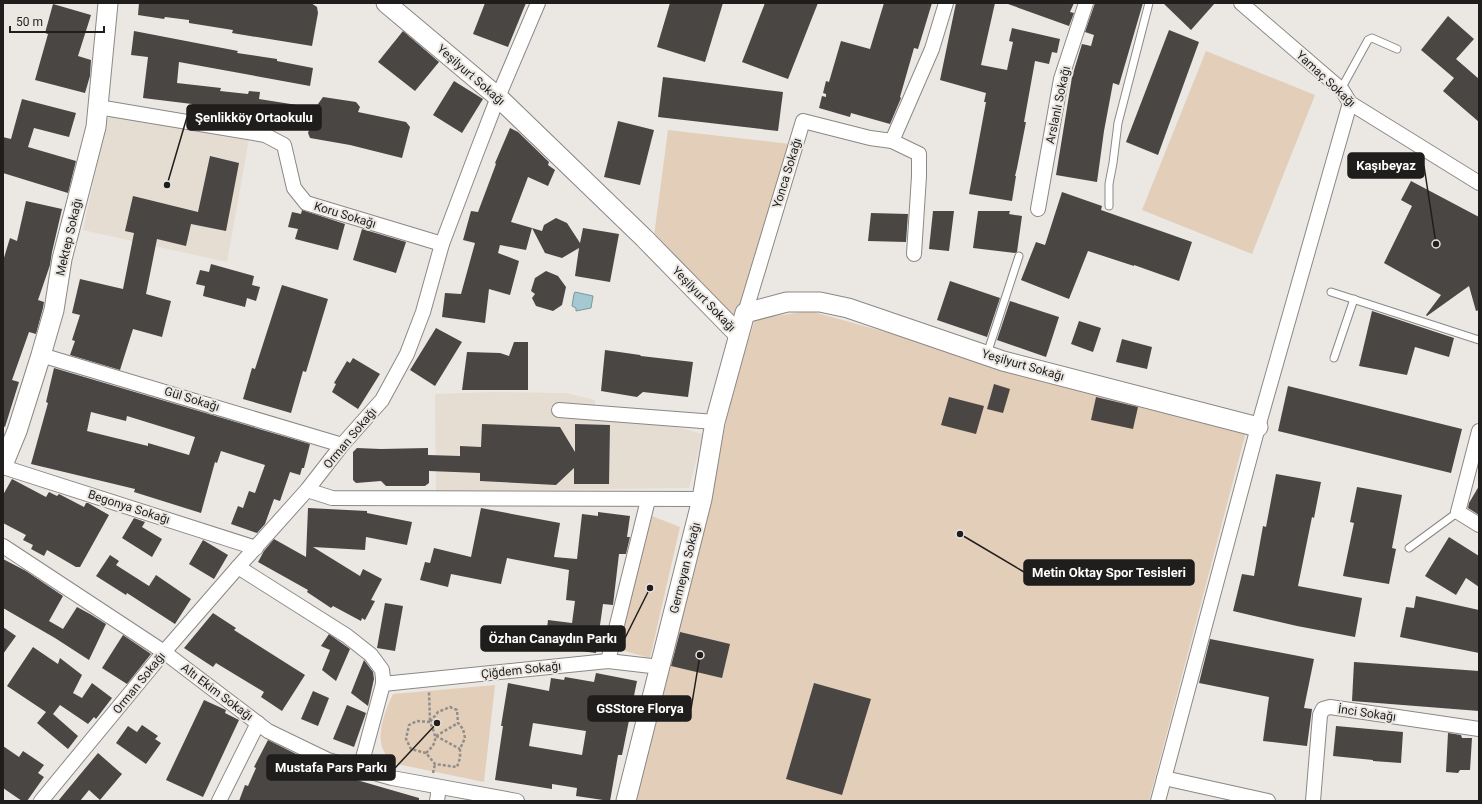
<svg xmlns="http://www.w3.org/2000/svg" width="1482" height="804" font-family="Roboto,sans-serif">
<style>
.built{fill:#e5dcd2}
.green{fill:#e3ceb9}
.water{fill:#a4c9d2;stroke:#7c969c}
.building{fill:#494644;fill-rule:evenodd}
.lines{fill:none;stroke-linecap:round;stroke-linejoin:round}
.lane-casing{stroke:#8b8885;stroke-width:9}
.street-casing{stroke:#8b8885;stroke-width:16}
.secondary-casing{stroke:#8b8885;stroke-width:21}
.path{stroke:#918f8c;stroke-width:2.5;stroke-dasharray:3 2;stroke-linecap:butt}
.lane{stroke:#fff;stroke-width:7}
.street{stroke:#fff;stroke-width:14}
.secondary{stroke:#fff;stroke-width:19}
.labels{text-anchor:middle;stroke-width:4;stroke-linejoin:round;paint-order:stroke}
.street-label{font-size:12px;fill:#1f1e1d;stroke:#ebe8e4}
.leader{fill:none;stroke:#1f1e1d;stroke-width:1.5}
.callout-dot{fill:#1f1e1d;stroke:#ebe8e4;stroke-width:1.5}
.callout{fill:#1f1e1d;stroke:#1f1e1d;stroke-width:1.5}
.callout-label{font-size:13px;text-anchor:middle;font-weight:bold;fill:#fff}
</style>
<rect width="100%" height="100%" fill="#ebe8e4"/>
<!-- built -->
<g class="built">
<polygon points="113,116 249,139 227,262 83,230 107,119"/>
<polygon points="493,392 566,393 595,400 595,417 673,426 703,434 689,488 436,491 435,394"/>
</g>
<!-- green -->
<g class="green">
<polygon points="1206,51 1315,95 1252,254 1142,210"/>
<polygon points="668,130 791,144 736,319 654,236"/>
<polygon points="810,311 1246,432 1149,801 636,801 715,473 733,390 755,319"/>
<polygon points="652,516 680,527 650,658 617,649"/>
<path d="M495,685L484,782L397,764C394,762 390,759 387,756C373,739 385,711 393,694Z"/>
</g>
<!-- water -->
<polygon class="water" points="575,292 593,296 591,308 576,311 576,308 572,306 574,294"/>
<!-- building -->
<g class="building">
<polygon points="139,3 311,3 317,7 318,13 312,46 232,33 233,30 189,23 189,20 165,17 164,19 138,15"/>
<polygon points="485,3 526,3 508,47 473,34"/>
<polygon points="670,3 723,3 705,62 657,47"/>
<polygon points="765,3 818,3 812,18 788,79 742,62"/>
<polygon points="884,3 932,3 918,49 914,48 900,97 901,98 890,124 851,113 850,117 819,108 822,96 826,97 826,94 823,93 826,81 829,82 841,41 870,49"/>
<polygon points="956,3 995,3 981,65 1007,70 1013,42 1009,41 1012,28 1060,39 1057,53 1052,52 1049,64 1035,61 1024,122 1026,122 1017,168 1015,176 1016,176 1012,201 969,194 986,102 984,102 986,93 940,80"/>
<polygon points="1008,3 1074,3 1070,12 1074,13 1069,26 1008,4"/>
<polygon points="1095,3 1143,3 1119,85 1113,83 1104,131 1097,182 1056,175 1072,77 1082,44 1091,46 1094,35 1085,32"/>
<polygon points="1163,3 1215,3 1191,30"/>
<polygon points="53,4 91,15 78,56 91,60 90,76 85,93 35,80 48,34 45,33"/>
<polygon points="1448,16 1474,39 1456,59 1479,79 1479,122 1443,91 1454,78 1421,50"/>
<polygon points="1169,30 1199,42 1158,155 1126,142"/>
<polygon points="134,31 238,51 237,53 277,59 277,61 313,68 310,86 179,62 177,83 221,88 220,91 248,94 249,91 260,92 259,99 297,105 293,125 269,121 270,115 235,112 235,111 191,106 192,104 143,98 148,57 131,55"/>
<polygon points="403,31 439,62 415,91 378,62"/>
<polygon points="663,77 783,92 778,131 658,117"/>
<polygon points="454,81 483,99 462,133 433,115"/>
<polygon points="323,97 356,102 360,107 358,112 406,122 410,127 402,158 350,145 310,138 308,133 318,104"/>
<polygon points="22,99 76,113 69,137 34,128 28,147 76,161 68,193 3,173 3,137 11,139"/>
<polygon points="618,121 654,130 640,185 604,177"/>
<polygon points="510,128 518,132 549,162 548,165 555,170 548,186 528,177 511,222 532,228 526,250 500,245 498,253 519,261 510,295 489,289 485,323 442,317 445,293 461,294 475,243 463,240 471,211 478,212 496,164 495,163"/>
<polygon points="210,156 239,163 226,231 191,224 186,246 157,239 146,294 171,301 162,337 133,329 120,370 70,355 75,341 72,340 80,315 72,313 80,279 123,289 134,233 125,231 133,196 198,212"/>
<polygon points="1411,181 1479,217 1479,310 1476,311 1469,286 1427,316 1426,315 1441,295 1384,263 1412,206 1401,200"/>
<polygon points="1062,192 1102,206 1101,210 1192,242 1179,281 1134,265 1134,266 1088,251 1069,299 1021,280 1036,242 1045,245"/>
<polygon points="26,201 62,209 52,252 50,265 38,300 44,302 43,308 36,334 29,332 12,380 19,382 5,427 3,426 3,261 10,238 17,241"/>
<polygon points="302,210 345,224 338,250 295,239 298,229 288,227 292,212 301,214"/>
<polygon points="933,211 954,211 949,251 929,249"/>
<polygon points="978,211 1010,211 1009,214 1022,216 1017,252 1015,253 973,248"/>
<polygon points="871,213 908,214 906,242 868,241"/>
<polygon points="556,218 567,223 580,243 583,228 619,234 610,282 575,276 579,248 562,258 545,253 532,228 542,231 544,225"/>
<polygon points="362,229 406,242 396,273 353,260"/>
<polygon points="211,264 254,276 252,285 260,287 256,301 247,298 245,307 203,296 205,286 196,284 200,270 209,272"/>
<polygon points="546,271 558,276 566,287 562,305 553,311 536,306 532,298 535,294 531,291 535,278"/>
<polygon points="950,281 1000,298 987,337 937,320"/>
<polygon points="282,285 328,299 306,372 303,371 291,413 243,399 252,368 255,369"/>
<polygon points="1010,301 1059,317 1046,357 997,340"/>
<polygon points="1372,311 1454,338 1449,357 1415,347 1407,375 1359,366"/>
<polygon points="1079,321 1101,328 1093,352 1071,344"/>
<polygon points="436,328 462,342 435,386 410,370"/>
<polygon points="1122,339 1152,347 1147,369 1116,362"/>
<polygon points="514,342 528,342 528,390 462,390 467,352 500,353 509,356"/>
<polygon points="605,350 640,355 641,356 693,362 688,397 643,392 637,397 601,391"/>
<polygon points="353,358 380,374 358,409 332,392 336,384 334,383 347,361 350,363"/>
<path d="M54,368L310,444L304,468H302L300,475L290,472L280,501L274,499L265,524L257,533L231,524L238,506L243,508L249,491L255,493L265,465L221,451L217,463L215,462L201,513L134,492L135,489L31,464L48,403L46,402ZM91,412L126,421L127,416L195,437L189,455L148,443V446L87,431Z"/>
<polygon points="994,384 1010,389 1003,413 987,409"/>
<polygon points="1288,386 1462,429 1451,473 1278,431"/>
<polygon points="949,397 984,406 976,434 941,425"/>
<polygon points="1096,397 1138,407 1133,429 1091,420"/>
<polygon points="482,424 560,427 575,452 575,424 610,425 609,484 574,484 574,468 556,485 480,481 480,473 429,471 429,483 425,486 386,486 381,481 356,483 353,480 353,452 357,448 381,449 428,448 428,455 460,456 460,446 481,447"/>
<polygon points="1276,474 1321,482 1314,518 1312,517 1298,586 1362,598 1355,637 1297,626 1233,611 1242,574 1254,576 1263,526 1266,527"/>
<polygon points="12,479 46,497 49,492 57,496 59,494 84,507 86,503 88,503 109,515 80,567 76,567 47,550 44,556 31,549 33,545 23,540 26,535 3,523 3,495"/>
<polygon points="1479,486 1479,515 1468,508 1469,503"/>
<polygon points="1357,487 1402,495 1392,548 1396,549 1389,584 1343,576 1354,523 1350,522"/>
<polygon points="308,508 367,511 367,513 412,522 407,545 366,537 365,550 313,547 360,576 363,569 382,579 371,600 375,601 365,620 362,618 361,621 333,606 331,608 307,592 308,590 258,562 264,551 274,539 306,557"/>
<polygon points="481,508 560,523 554,557 577,559 582,514 598,516 598,512 630,516 627,537 630,537 626,554 619,554 613,605 603,604 596,653 545,646 548,620 572,623 575,601 566,600 569,570 507,558 501,584 451,574 448,587 420,580 425,562 430,563 434,548 471,557"/>
<polygon points="134,518 145,522 142,527 162,539 152,557 122,538"/>
<polygon points="1449,537 1479,556 1479,587 1466,578 1456,595 1425,576"/>
<polygon points="203,540 228,555 214,579 189,564"/>
<polygon points="110,555 119,561 116,565 149,586 156,575 191,599 175,624 127,593 126,595 96,576"/>
<polygon points="3,559 26,571 63,596 49,621 63,629 77,607 90,614 106,624 89,660 55,638 3,608"/>
<polygon points="1416,596 1479,610 1479,653 1400,637 1406,607 1414,608"/>
<polygon points="385,603 403,606 395,651 377,648"/>
<polygon points="213,613 236,628 234,630 305,675 282,711 261,697 264,692 216,663 213,667 184,648"/>
<polygon points="3,627 16,636 3,654"/>
<polygon points="680,632 730,644 722,678 671,666"/>
<polygon points="329,634 350,649 336,681 322,670 330,650 321,646"/>
<polygon points="123,635 151,654 127,684 102,668"/>
<polygon points="1210,639 1314,659 1304,708 1312,709 1307,746 1263,741 1269,697 1199,683"/>
<polygon points="33,647 58,664 60,658 82,675 73,693 82,698 92,683 112,698 96,719 94,717 88,724 60,705 53,714 78,736 68,749 37,723 46,712 7,686"/>
<polygon points="364,660 373,672 374,679 368,706 351,693"/>
<polygon points="1354,662 1479,671 1479,711 1352,701"/>
<path d="M596,673L637,681L622,755H618L610,801L576,796L577,788L552,784V789L495,780L503,726H501L508,683L549,691L551,678L564,680L565,677L594,682ZM533,723L586,731L582,755L529,746Z"/>
<polygon points="814,683 871,699 842,795 786,779"/>
<polygon points="313,691 329,698 318,726 301,719"/>
<polygon points="204,700 226,710 225,713 239,720 203,797 166,780"/>
<polygon points="347,705 366,713 354,747 333,739"/>
<polygon points="142,725 158,736 155,739 161,743 146,764 116,743 128,726 137,732"/>
<polygon points="1336,726 1403,732 1401,763 1373,761 1373,760 1333,756"/>
<polygon points="1448,733 1461,735 1462,738 1472,738 1470,770 1460,770 1458,773 1446,772"/>
<polygon points="268,740 300,756 297,761 316,768 318,765 337,772 336,774 419,798 419,801 239,801 245,785 248,786 256,768 254,767"/>
<polygon points="3,746 19,757 23,751 44,765 38,773 44,777 27,801 22,801 3,788"/>
<polygon points="98,753 122,774 100,800 89,790 80,801 58,801"/>
</g>
<g class="lines">
<!-- lane casing -->
<g class="lane-casing">
<g id="lane">
<polyline points="1341,89 1368,40 1372,38 1397,49"/>
<polyline points="1109,206 1109,184 1113,163 1118,123 1149,3"/>
<polyline points="1331,292 1479,340"/>
<polyline points="987,354 1019,256"/>
<polyline points="1334,358 1354,299"/>
<polyline points="1409,548 1458,512"/>
</g>
</g>
<!-- street casing -->
<g class="street-casing">
<g id="street">
<polyline points="1241,3 1342,90 1350,103 1479,183"/>
<polyline points="98,107 265,135 284,145 294,188 306,203 442,244"/>
<polyline points="892,141 919,154 919,176 914,254"/>
<polyline points="1038,209 1061,79 1086,3"/>
<polyline points="745,313 803,121 870,138 892,141 932,49 946,3"/>
<polyline points="41,355 342,445"/>
<polyline points="559,410 715,422"/>
<polyline points="1479,431 1458,512 1479,525"/>
<polyline points="3,467 256,548"/>
<polyline points="307,490 332,498 702,499"/>
<polyline points="3,546 164,652 268,731 328,760 392,778 517,801"/>
<polyline points="238,567 347,636 371,655 382,670 383,678 383,684 360,769"/>
<polyline points="608,661 648,500"/>
<polyline points="383,684 608,661 660,667"/>
<polyline points="1164,778 1268,801"/>
<polyline points="41,801 164,652 238,567 307,490 342,445 382,400 407,354 423,312 442,244 476,154 498,97 538,3"/>
<polyline points="219,801 258,723"/>
<polyline points="437,801 439,787"/>
<polyline points="1158,801 1258,427 1350,103"/>
<polyline points="1313,801 1320,715 1323,709 1330,707 1479,729"/>
</g>
</g>
<!-- secondary casing -->
<g class="secondary-casing">
<g id="secondary">
<polyline points="386,3 498,97 644,238 738,334"/>
<polyline points="3,465 17,431 41,355 54,310 62,259 96,127 108,3"/>
<polyline points="626,801 702,499 715,422 745,313 787,302 820,302 848,308 1003,361 1258,427"/>
</g>
</g>
<!-- path -->
<g class="path">
<polyline points="436,736 460,749"/>
<polyline points="436,736 458,723"/>
<path d="M426,753L411,749L406,739L409,725L417,721L430,722C436,737 439,741 426,753L435,764L457,767L460,758V749L465,738L463,729L458,723L457,710L450,707L438,712L430,722L429,692"/>
<polyline points="433,773 435,764"/>
</g>
<!-- lane -->
<use href="#lane" class="lane"/>
<!-- street -->
<use href="#street" class="street"/>
<!-- secondary -->
<use href="#secondary" class="secondary"/>
</g>
<g class="labels">
<!-- street labels -->
<g class="street-label">
<text transform="translate(471 75) rotate(41)" y="4">Yeşilyurt Sokağı</text>
<text transform="translate(1326 79) rotate(43)" y="4">Yamaç Sokağı</text>
<text transform="translate(1058 105) rotate(-78)" y="4">Arslanlı Sokağı</text>
<text transform="translate(787 173) rotate(-73)" y="4">Yonca Sokağı</text>
<text transform="translate(345 215) rotate(17)" y="4">Koru Sokağı</text>
<text transform="translate(69 237) rotate(-77)" y="4">Mektep Sokağı</text>
<text transform="translate(704 299) rotate(46)" y="4">Yeşilyurt Sokağı</text>
<text transform="translate(1023 365) rotate(16)" y="4">Yeşilyurt Sokağı</text>
<text transform="translate(192 399) rotate(17)" y="4">Gül Sokağı</text>
<text transform="translate(350 438) rotate(-50)" y="4">Orman Sokağı</text>
<text transform="translate(129 507) rotate(18)" y="4">Begonya Sokağı</text>
<text transform="translate(685 568) rotate(-76)" y="4">Germeyan Sokağı</text>
<text transform="translate(521 670) rotate(-6)" y="4">Çiğdem Sokağı</text>
<text transform="translate(139 683) rotate(-51)" y="4">Orman Sokağı</text>
<text transform="translate(217 692) rotate(37)" y="4">Altı Ekim Sokağı</text>
<text transform="translate(1367 713) rotate(8)" y="4">İnci Sokağı</text>
</g>
</g>
<!-- callouts -->
<path class="leader" d="M167 185L187 117M1436 244L1424 166M960 534L1024 572M650 588L625 638M700 655L691 709M437 723L395 768"/>
<g class="callout-dot">
<circle cx="167" cy="185" r="4"/>
<circle cx="1436" cy="244" r="4"/>
<circle cx="960" cy="534" r="4"/>
<circle cx="650" cy="588" r="4"/>
<circle cx="700" cy="655" r="4"/>
<circle cx="437" cy="723" r="4"/>
</g>
<g class="callout">
<rect x="187" y="105" width="134" height="25" rx="4"/>
<rect x="1348" y="153" width="76" height="25" rx="4"/>
<rect x="1024" y="560" width="170" height="25" rx="4"/>
<rect x="481" y="626" width="144" height="25" rx="4"/>
<rect x="588" y="696" width="103" height="25" rx="4"/>
<rect x="267" y="755" width="128" height="25" rx="4"/>
</g>
<g class="callout-label">
<text x="254" y="122">Şenlikköy Ortaokulu</text>
<text x="1386" y="170">Kaşıbeyaz</text>
<text x="1109" y="577">Metin Oktay Spor Tesisleri</text>
<text x="553" y="643">Özhan Canaydın Parkı</text>
<text x="640" y="713">GSStore Florya</text>
<text x="331" y="772">Mustafa Pars Parkı</text>
</g>
<!-- border -->
<rect width="1482" height="804" fill="none" stroke="#1f1e1d" stroke-width="8"/>
<!-- scale -->
<path d="M10 26v6h94v-6" fill="none" stroke="#1f1e1d" stroke-width="2"/>
<text x="16" y="26" font-size="12" fill="#1f1e1d" stroke="#ebe8e4" stroke-width="3" paint-order="stroke">50 m</text>
</svg>
